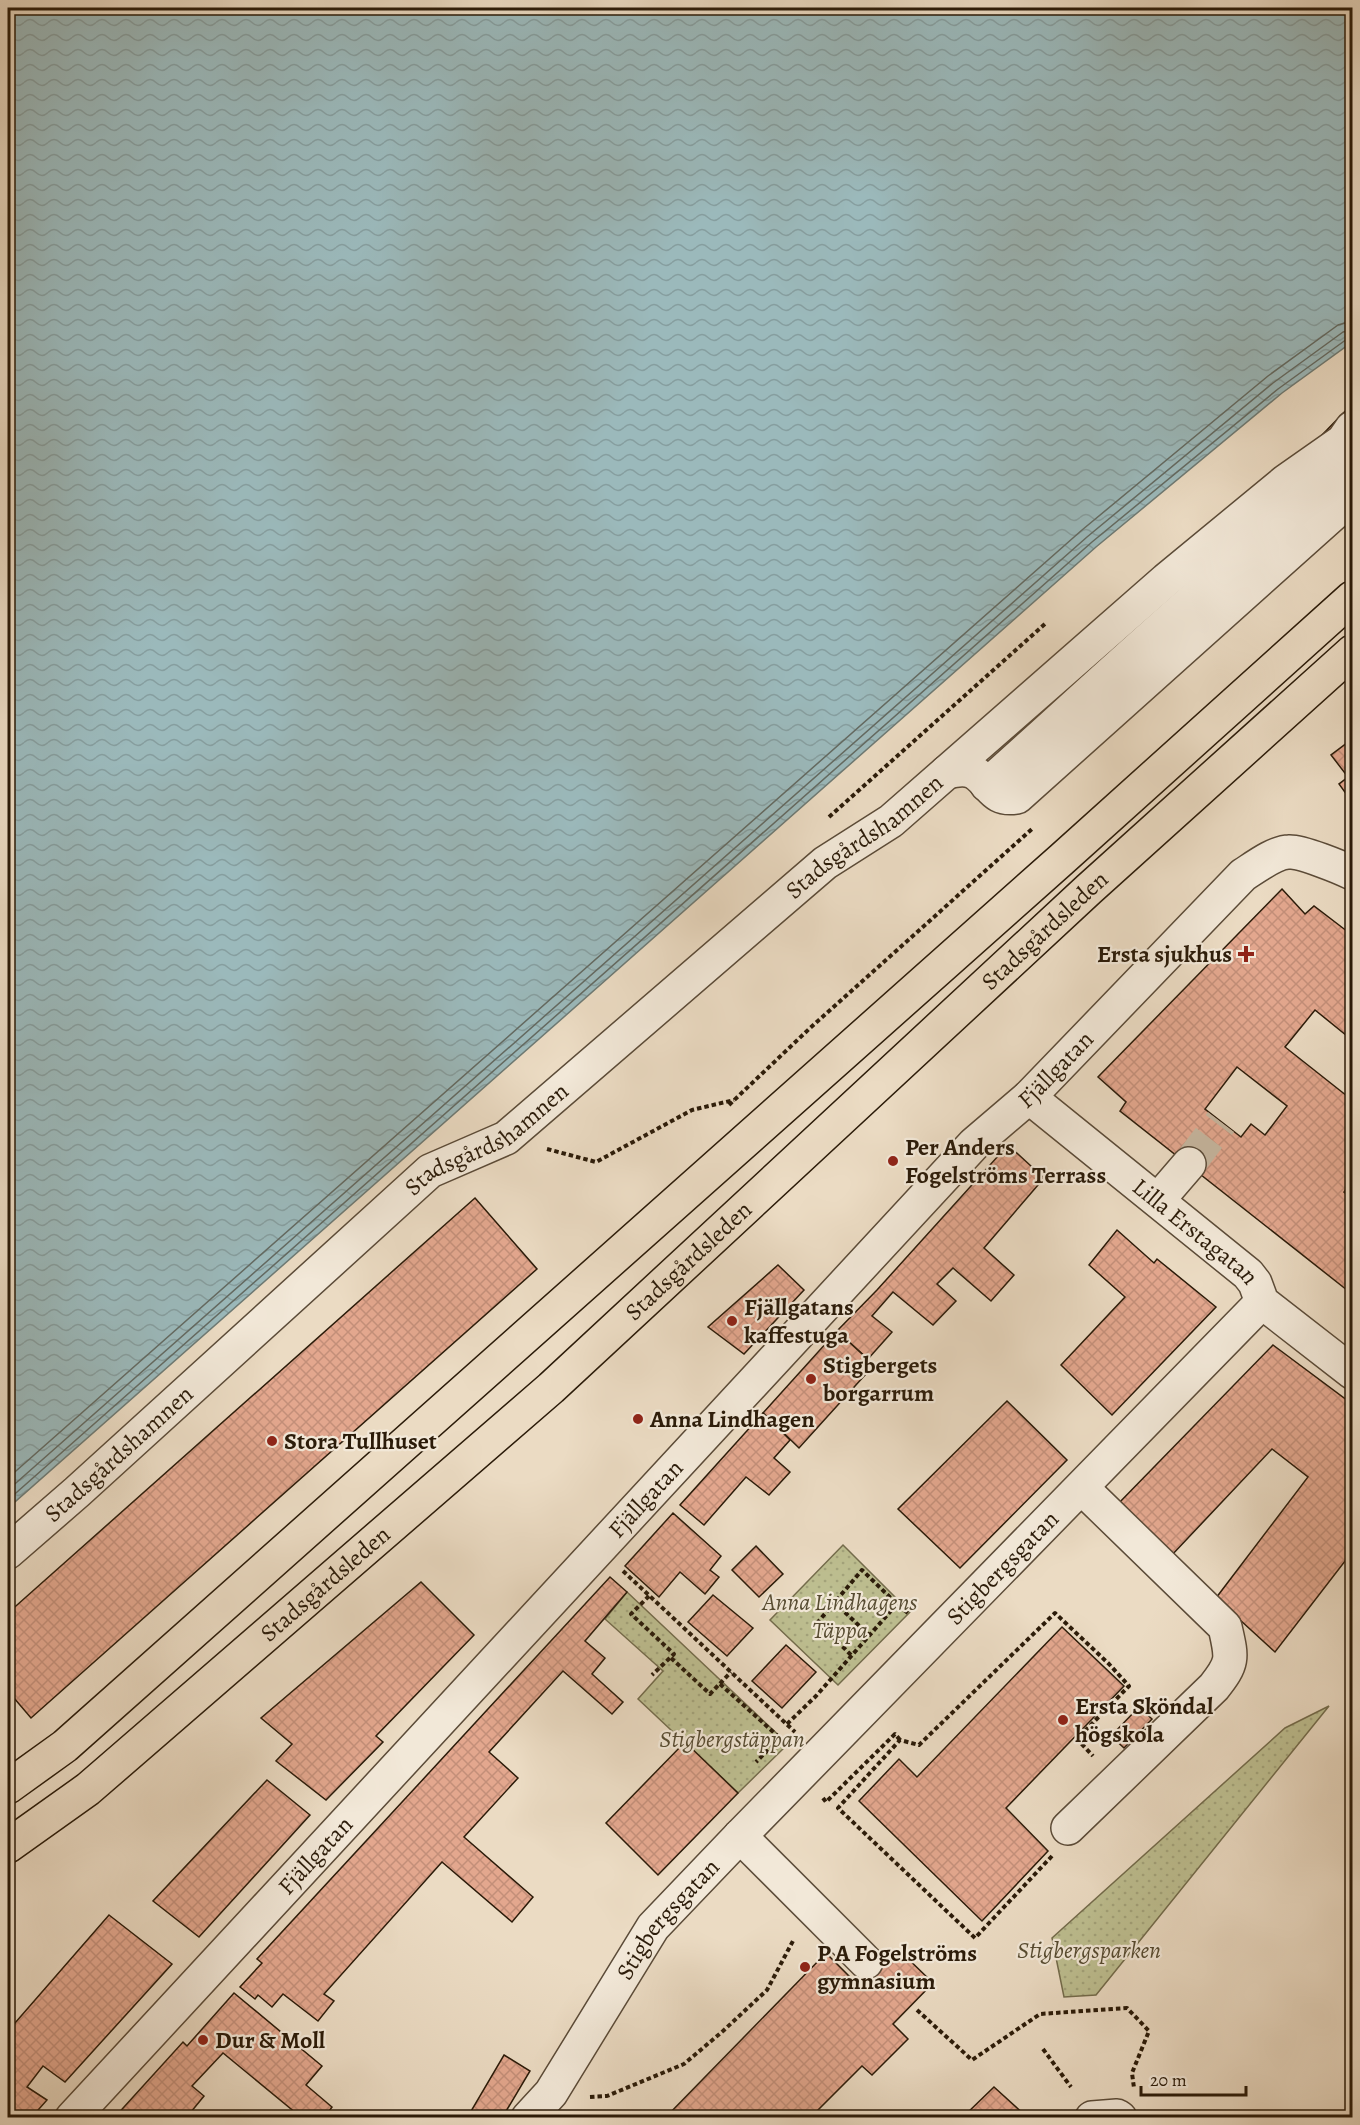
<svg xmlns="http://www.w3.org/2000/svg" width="1360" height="2125" font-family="Alegreya,serif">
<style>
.grass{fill:url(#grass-dots);stroke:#746c4c;stroke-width:1.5}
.water{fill:url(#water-waves);stroke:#6e7a74;stroke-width:1.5}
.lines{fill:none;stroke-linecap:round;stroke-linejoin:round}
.shore{stroke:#636a62;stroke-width:1.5}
.building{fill:url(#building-cross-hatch);stroke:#2b1b09;stroke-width:1.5;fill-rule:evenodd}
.minor-tunnel{stroke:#c5b59e;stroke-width:33;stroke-dasharray:33 16;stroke-linecap:butt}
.minor-casing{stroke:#5b4b38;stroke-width:36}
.major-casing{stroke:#2b1b09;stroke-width:36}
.path{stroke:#2b1b09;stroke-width:4;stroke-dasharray:4.5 3;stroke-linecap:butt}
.minor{stroke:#f2e8d8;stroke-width:33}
.major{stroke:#ebdbc3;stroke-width:33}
.poi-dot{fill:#8f2418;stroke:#f2e8d8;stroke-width:2}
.labels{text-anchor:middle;stroke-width:4.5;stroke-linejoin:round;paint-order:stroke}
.street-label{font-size:24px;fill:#2b1b09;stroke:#f2e8d8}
.poi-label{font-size:24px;font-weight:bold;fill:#2b1b09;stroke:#f2e8d8;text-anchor:start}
.park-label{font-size:24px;font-style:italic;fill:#574c32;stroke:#f2e8d8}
</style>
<defs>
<pattern id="grass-dots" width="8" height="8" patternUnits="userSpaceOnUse" patternTransform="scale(1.5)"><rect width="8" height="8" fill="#bdbe90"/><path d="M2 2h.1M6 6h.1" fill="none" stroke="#a3a37b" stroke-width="1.8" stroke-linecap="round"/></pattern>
<pattern id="water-waves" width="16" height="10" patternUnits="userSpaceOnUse" patternTransform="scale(1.5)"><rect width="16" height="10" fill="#9bb9bb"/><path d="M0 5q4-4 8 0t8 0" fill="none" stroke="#869e9f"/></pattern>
<pattern id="building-cross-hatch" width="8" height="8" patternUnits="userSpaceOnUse" patternTransform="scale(1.5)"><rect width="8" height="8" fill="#e3a78e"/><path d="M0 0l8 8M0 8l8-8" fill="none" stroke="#c38f79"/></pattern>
</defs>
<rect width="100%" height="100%" fill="#ebdbc3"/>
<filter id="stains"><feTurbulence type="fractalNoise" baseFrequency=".00333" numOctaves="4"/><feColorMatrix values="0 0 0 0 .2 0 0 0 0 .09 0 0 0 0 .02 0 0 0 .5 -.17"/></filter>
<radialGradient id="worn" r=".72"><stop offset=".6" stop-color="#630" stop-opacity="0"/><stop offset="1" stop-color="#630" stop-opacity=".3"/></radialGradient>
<!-- grass -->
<g class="grass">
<polygon points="843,1545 910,1612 838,1685 770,1620"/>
<polygon points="627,1592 788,1744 738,1793 638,1699 663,1671 605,1619"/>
<polygon points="1329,1706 1096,1995 1064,1997 1052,1938 1285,1728"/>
</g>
<!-- water -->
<polygon class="water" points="8,8 1352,8 1352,342 1282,393 1096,547 8,1508"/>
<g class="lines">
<!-- shore -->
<g class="shore">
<polyline points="8,1478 1082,530 1268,376 1338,325 1352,321"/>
<polyline points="8,1490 1087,537 1273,383 1343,332 1352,330"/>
<polyline points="8,1500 1092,542 1278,389 1347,339 1352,337"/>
</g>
</g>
<!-- building -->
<g class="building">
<polygon points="1352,404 1352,430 1321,436"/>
<polygon points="1351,740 1352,742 1352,802 1339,784 1348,777 1331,755"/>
<path d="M1282,889L1305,914L1314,906L1352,935V1040L1315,1010L1285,1047L1347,1096L1352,1089V1180L1344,1192L1352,1199V1294L1120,1111L1126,1102L1098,1077ZM1237,1067L1287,1106L1265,1135L1251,1124L1241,1137L1205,1109Z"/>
<polygon points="1008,1145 1044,1178 984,1248 1014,1275 991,1301 953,1268 937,1284 956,1301 933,1325 893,1292 872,1316 892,1332 868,1359 837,1331 877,1290"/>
<polygon points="475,1198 537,1269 31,1718 8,1691 8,1613"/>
<polygon points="1117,1230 1154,1263 1157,1259 1216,1307 1112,1415 1061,1365 1125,1297 1089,1265"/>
<polygon points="778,1265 804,1290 744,1354 708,1327"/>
<polygon points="837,1331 874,1365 799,1448 763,1413"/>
<polygon points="1273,1345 1352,1404 1352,1552 1275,1652 1216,1598 1308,1477 1272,1449 1171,1556 1117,1505"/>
<polygon points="1007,1401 1067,1460 960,1568 898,1509"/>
<polygon points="763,1413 790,1440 774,1458 790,1472 769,1495 746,1477 704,1525 680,1505"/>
<polygon points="673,1513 721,1556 710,1570 719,1577 705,1594 680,1572 659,1597 625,1566"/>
<polygon points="756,1546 783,1574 759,1597 732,1570"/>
<polygon points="610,1577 627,1592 585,1641 605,1658 592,1674 623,1702 612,1714 563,1671 489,1752 518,1778 464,1837 533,1897 512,1922 442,1862 324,1994 334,2001 318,2021 283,1994 272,2007 258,1995 255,1999 240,1987 262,1963 257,1959"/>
<polygon points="421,1582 474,1635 376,1736 383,1742 326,1800 276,1761 292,1744 261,1718"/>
<polygon points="713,1595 753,1628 727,1656 688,1622"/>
<polygon points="860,1596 871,1603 866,1611 856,1604"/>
<polygon points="1062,1627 1124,1686 1006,1808 1048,1851 982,1921 859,1801 899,1759 917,1777"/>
<polygon points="786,1645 816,1672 782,1708 752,1681"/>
<polygon points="1139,1707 1152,1719 1124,1748 1111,1736"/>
<polygon points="685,1742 738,1793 658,1875 606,1823"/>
<polygon points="267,1780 310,1815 199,1937 153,1901"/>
<polygon points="109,1915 172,1964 65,2082 43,2066 27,2087 47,2100 31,2118 8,2118 8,2031"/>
<polygon points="899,1950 933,1983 893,2024 908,2039 872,2075 862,2066 810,2118 665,2118 826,1953 862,1989"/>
<polygon points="234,1993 322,2066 306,2085 332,2107 324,2118 302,2118 223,2053 192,2086 204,2096 186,2118 114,2118 183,2042 187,2046"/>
<polygon points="504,2055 530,2071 502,2118 467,2118"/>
<polygon points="994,2087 1027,2117 962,2118"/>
</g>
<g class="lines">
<!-- minor-tunnel -->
<polyline class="minor-tunnel" points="1189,1164 1221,1122"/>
<!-- minor casing -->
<g class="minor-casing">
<g id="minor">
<path d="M947,772C955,770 967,768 975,773C992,784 992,801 1017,797L1352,497"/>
<path d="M987,785C1107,678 1224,565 1352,469"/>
<path id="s1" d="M1029,1097L1248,1274L1255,1283L1262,1302L1352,1372"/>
<polyline points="1158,1200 1189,1164"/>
<path id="s2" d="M8,1552L77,1492L430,1171L506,1138L825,863L891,821L1166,580L1286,481L1343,441L1352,428"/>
<path d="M1068,1828L1214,1687C1234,1662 1232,1658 1225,1627L1082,1488"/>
<polyline points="740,1836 866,1962"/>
<path id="s3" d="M72,2118L974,1144L1029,1097L1243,875C1254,868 1275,852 1289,852C1301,851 1342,868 1352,873"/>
<path id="s4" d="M528,2118L551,2093L653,1927L740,1836L1262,1302"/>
<polyline points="1092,2118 1117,2116 1120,2118"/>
</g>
</g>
<!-- major casing -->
<g class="major-casing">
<g id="major">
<polyline points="8,1787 65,1746 1062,859 1352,598"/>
<path id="s5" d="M8,1846L88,1789L551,1388L1089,889L1352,652"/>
</g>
</g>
<!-- path -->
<g class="path">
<polyline points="829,817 1045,624"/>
<polyline points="729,1105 809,1029 1032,829"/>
<polyline points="547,1149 596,1162 692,1110 734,1100"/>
<polyline points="623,1571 795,1732"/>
<polyline points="649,1596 631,1614 674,1654 652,1675"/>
<polyline points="834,1602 869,1635"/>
<polyline points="851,1655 818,1622 862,1570 897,1604"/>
<polyline points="671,1658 710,1694 731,1672"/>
<polyline points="720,1684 780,1738 756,1762"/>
<polyline points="787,1724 816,1696 897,1604 909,1614"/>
<polyline points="823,1798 826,1802 895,1734 900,1740"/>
<polyline points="1052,1856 975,1938 838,1808 900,1740 919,1745 1055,1613 1109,1664 1129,1686 1077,1739 1093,1756"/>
<polyline points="917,2010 972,2060 1040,2014 1127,2008 1149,2031 1132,2073 1134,2088"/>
<polyline points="1043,2049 1071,2087"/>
<polyline points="590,2097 607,2096 684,2064 723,2031 767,1990 794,1939"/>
<polyline points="1152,2113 1162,2118"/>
</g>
<!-- minor -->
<use href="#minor" class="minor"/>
<!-- major -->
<use href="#major" class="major"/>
</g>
<!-- markers -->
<g class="poi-dot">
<path d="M1243 945h6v6h6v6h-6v6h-6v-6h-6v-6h6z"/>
<circle cx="893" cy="1161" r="6"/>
<circle cx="732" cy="1321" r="6"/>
<circle cx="811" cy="1379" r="6"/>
<circle cx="638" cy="1419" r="6"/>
<circle cx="272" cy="1441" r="6"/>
<circle cx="1063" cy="1720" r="6"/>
<circle cx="805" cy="1967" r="6"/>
<circle cx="203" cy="2040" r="6"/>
</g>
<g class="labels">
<!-- street labels -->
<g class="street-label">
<text dy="8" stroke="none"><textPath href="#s2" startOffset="1120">Stadsgårdshamnen</textPath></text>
<text dy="8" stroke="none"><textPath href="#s5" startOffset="1384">Stadsgårdsleden</textPath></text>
<text dy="8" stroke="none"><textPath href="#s3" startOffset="1438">Fjällgatan</textPath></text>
<text dy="8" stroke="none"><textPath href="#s2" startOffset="634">Stadsgårdshamnen</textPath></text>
<text dy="8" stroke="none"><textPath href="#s1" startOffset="214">Lilla Erstagatan</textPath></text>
<text dy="8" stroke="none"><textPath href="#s5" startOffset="898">Stadsgårdsleden</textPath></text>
<text dy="8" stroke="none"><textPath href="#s2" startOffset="148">Stadsgårdshamnen</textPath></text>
<text dy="8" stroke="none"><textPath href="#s3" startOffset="844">Fjällgatan</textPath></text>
<text dy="8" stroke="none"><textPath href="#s4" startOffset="730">Stigbergsgatan</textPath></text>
<text dy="8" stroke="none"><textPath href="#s5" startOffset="412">Stadsgårdsleden</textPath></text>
<text dy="8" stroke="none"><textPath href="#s3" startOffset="358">Fjällgatan</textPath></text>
<text dy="8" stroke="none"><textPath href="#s4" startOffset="244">Stigbergsgatan</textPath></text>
</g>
<!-- poi labels -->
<g class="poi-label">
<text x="1232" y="962" text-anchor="end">Ersta sjukhus</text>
<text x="905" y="1155">Per Anders<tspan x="905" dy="28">Fogelströms Terrass</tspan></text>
<text x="744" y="1315">Fjällgatans<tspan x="744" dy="28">kaffestuga</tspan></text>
<text x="823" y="1373">Stigbergets<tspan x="823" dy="28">borgarrum</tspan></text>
<text x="650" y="1427">Anna Lindhagen</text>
<text x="284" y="1449">Stora Tullhuset</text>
<text x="1075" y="1714">Ersta Sköndal<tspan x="1075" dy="28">högskola</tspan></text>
<text x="817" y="1961">P A Fogelströms<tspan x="817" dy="28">gymnasium</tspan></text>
<text x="215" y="2048">Dur &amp; Moll</text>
</g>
<!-- park labels -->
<g class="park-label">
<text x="840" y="1610">Anna Lindhagens<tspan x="840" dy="28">Täppa</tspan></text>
<text x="732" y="1747">Stigbergstäppan</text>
<text x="1089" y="1958">Stigbergsparken</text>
</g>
</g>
<!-- margin -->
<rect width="1360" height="2125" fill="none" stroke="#ebdbc3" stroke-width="30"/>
<rect x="9" y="9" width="1342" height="2107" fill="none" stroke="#2b1b09" stroke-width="3"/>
<rect x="15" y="15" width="1330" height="2095" fill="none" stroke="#2b1b09" stroke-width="1.5"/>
<!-- scale -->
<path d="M1141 2086v9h105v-9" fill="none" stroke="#2b1b09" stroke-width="3"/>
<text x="1150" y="2086" font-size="18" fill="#2b1b09" stroke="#f2e8d8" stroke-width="4.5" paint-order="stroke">20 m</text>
<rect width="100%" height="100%" filter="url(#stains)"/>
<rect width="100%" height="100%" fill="url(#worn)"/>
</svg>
